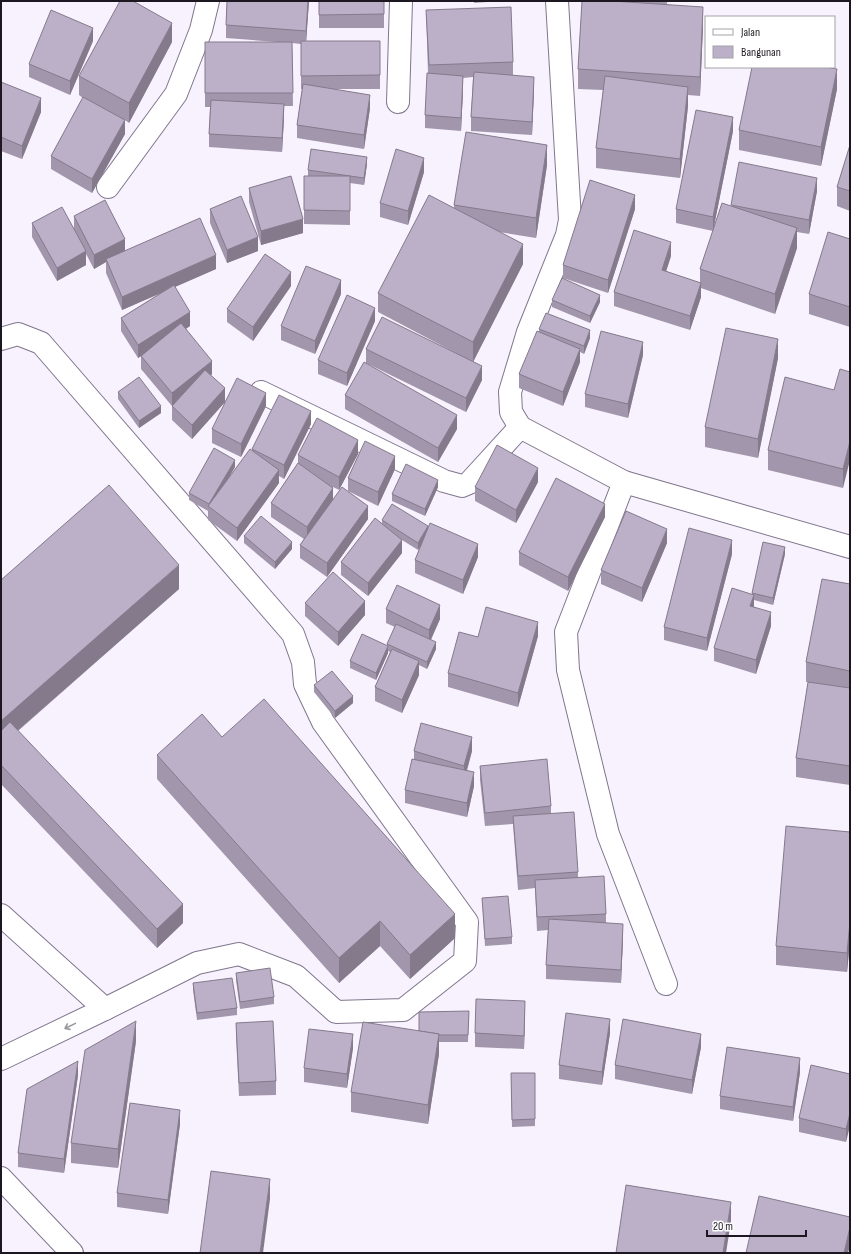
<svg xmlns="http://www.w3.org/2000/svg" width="851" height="1254" font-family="'Sofia Sans Condensed',sans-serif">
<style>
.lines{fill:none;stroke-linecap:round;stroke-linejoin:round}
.minor-casing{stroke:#81768d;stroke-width:24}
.minor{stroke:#fff;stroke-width:22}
.wall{fill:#a296ac}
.shaded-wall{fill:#847a8c}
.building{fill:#bcafc8;stroke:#847a8c}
.oneway{stroke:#99979b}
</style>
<rect width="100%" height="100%" fill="#f7f2fd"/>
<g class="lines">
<!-- minor casing -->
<g class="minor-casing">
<g id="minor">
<polyline points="557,1 570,220 567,235 528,332 510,392 511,412 520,427 624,482 850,547"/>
<polyline points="398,102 401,1"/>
<polyline points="108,187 176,94 201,30 208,1"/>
<polyline points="1,339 18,334 41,343 293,634 303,662 305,684 323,722 467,922 465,961 403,1010 336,1012 296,976 239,954 197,963 105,1009 1,1059"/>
<polyline points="261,392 444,481 462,486 469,483 520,427"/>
<polyline points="624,482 566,632 568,670 608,834 666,984"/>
<polyline points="1,915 105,1009"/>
<polyline points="1,1178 72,1253"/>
</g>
</g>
<!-- minor -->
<use href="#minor" class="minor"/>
</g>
<!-- wall -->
<g class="wall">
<polygon points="227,1 309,1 306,41 380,41 380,89 336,89 370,108 364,149 297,138 297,125 302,89 301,89 301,44 292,43 293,106 284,106 284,118 282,152 209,147 209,134 210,107 205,107 205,42 277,42 226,38 226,25"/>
<rect x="319" y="1" width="65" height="27"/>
<polygon points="474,1 501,1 474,3"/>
<polygon points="582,1 667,1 667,4 703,26 700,96 688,95 688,106 680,178 596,168 596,148 603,90 578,89 578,69"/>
<polygon points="426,10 513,62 513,75 534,90 532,135 471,131 471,117 473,77 463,78 463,90 461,131 425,128 425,115 428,73"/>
<polygon points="93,41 70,95 29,77 29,64"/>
<polygon points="172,42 129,123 125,120 125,134 92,193 51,169 51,156 83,98 79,95 79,76"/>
<polygon points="1,82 41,112 22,159 1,151"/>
<polygon points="837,89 821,166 739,150 739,130"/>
<polygon points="733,131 714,226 731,206 817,191 809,234 797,232 797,248 775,314 701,288 701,297 690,330 614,306 614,292 671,256 666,271 700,283 700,269 713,231 676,223 676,209"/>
<polygon points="850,145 850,211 837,206 837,187"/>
<polygon points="367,164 364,185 350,183 350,225 304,224 304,176 308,176 308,170"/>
<polygon points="547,165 536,238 499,232 523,264 473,362 378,312 378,293 454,208 454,205"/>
<polygon points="424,172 408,225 380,217 380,203"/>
<polygon points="249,188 303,233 261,245 249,202"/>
<polygon points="210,209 258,251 227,263 210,223"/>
<polygon points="635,209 608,293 563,278 563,265"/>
<polygon points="74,216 125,251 216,269 175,287 190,326 186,329 212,374 211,375 225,402 192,439 172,420 172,406 141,369 141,356 138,358 121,331 121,318 161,293 122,310 106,273 106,262 94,269 86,254 86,265 57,281 32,237 32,223 74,228"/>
<polygon points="850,239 850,327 809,314 809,294"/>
<polygon points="291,286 253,341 227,322 227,309"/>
<polygon points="341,294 315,354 281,340 281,326"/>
<polygon points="552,300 600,302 590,323 552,307"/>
<polygon points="375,321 347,386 318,374 318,360"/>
<polygon points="539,329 590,338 584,354 580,352 580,362 563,406 519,388 519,374 539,332"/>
<polygon points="366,349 482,380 466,412 366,363"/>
<polygon points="643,355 628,418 585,407 585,394"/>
<polygon points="778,358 758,458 705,447 705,427"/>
<polygon points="850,372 843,488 768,470 768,450 834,390"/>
<polygon points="118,392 161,413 139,428 118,399"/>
<polygon points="345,395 457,429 438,462 345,409"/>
<polygon points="266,406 241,457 212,443 212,429"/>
<polygon points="311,424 284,479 279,476 279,483 237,541 208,520 208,511 189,500 189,493 235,467 227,480 252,450 252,449"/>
<polygon points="358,454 339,490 333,487 333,499 368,519 327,577 300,558 300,545 304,539 271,517 271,503 298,463 298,455"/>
<polygon points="850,462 850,488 849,487 849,468"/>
<polygon points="395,469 378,506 348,491 348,478"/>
<polygon points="538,482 516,523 475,501 475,487"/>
<polygon points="438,487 425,516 392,501 392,494"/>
<polygon points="605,517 568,591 519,565 519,552"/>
<polygon points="382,520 478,557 463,594 415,573 415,560 420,547 418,550 402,540 402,553 368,596 341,575 341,562 382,523"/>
<polygon points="244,536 292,549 275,569 244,543"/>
<polygon points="667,543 642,602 601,584 601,570"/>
<polygon points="732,554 707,651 664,640 664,627"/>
<polygon points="785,554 773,605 754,600 754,607 771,626 756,674 714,661 714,648 752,594 752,593"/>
<polygon points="1,580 179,589 18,731 183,923 157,948 1,784"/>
<polygon points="850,584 850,785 796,777 796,758 808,682 806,682 806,662"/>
<polygon points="305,603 365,615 338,646 305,616"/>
<polygon points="386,609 440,619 431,640 436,649 427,669 419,665 419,675 402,713 375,701 375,687 390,652 388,651 388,653 376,680 350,668 350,661 387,646 387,644 395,627 386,623"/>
<polygon points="538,636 518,707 448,687 448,673 478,637"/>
<polygon points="314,685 353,703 335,718 314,692"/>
<polygon points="222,737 455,938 410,979 380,946 339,983 157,779 157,755"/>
<polygon points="414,751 472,751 467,771 474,786 467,817 405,803 405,790 414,759"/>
<polygon points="480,766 551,806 551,814 578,872 578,878 606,914 606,923 623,938 621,983 546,979 546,965 548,930 537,931 535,888 518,890 513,824 485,826 480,780"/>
<polygon points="850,832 850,941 847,972 776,965 776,946"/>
<polygon points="482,898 512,937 512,944 485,946"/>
<polygon points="236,973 274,997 274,1004 240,1009 236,980"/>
<polygon points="193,983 237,1008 237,1015 197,1020 193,990"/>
<polygon points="469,1011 468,1042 439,1042 439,1054 428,1124 351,1112 351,1092 419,1031"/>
<polygon points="525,1015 524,1049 475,1047 475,1033"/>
<polygon points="236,1023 276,1081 276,1095 239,1096 236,1036"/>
<polygon points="610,1033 602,1085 559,1079 559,1065"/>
<polygon points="136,1041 118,1168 71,1163 71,1143"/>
<polygon points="701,1047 692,1094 615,1079 615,1065"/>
<polygon points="353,1048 347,1088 304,1082 304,1068"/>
<polygon points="800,1072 793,1121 720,1109 720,1096"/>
<polygon points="511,1073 535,1073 535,1126 512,1127"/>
<polygon points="850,1074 846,1142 799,1132 799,1118"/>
<polygon points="78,1075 64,1173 18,1167 18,1153"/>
<polygon points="180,1124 168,1214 117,1207 117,1193"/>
</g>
<!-- shaded-wall -->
<g class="shaded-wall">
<polygon points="308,1 309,1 306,44 306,31"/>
<polygon points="703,7 703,26 700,96 700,77"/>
<polygon points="172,23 172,42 129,123 129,103"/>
<polygon points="93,28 93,41 70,95 70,81"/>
<polygon points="837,69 837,89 821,166 821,147"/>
<polygon points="463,76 463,90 461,131 461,118"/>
<polygon points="534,77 534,90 532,135 532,122"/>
<polygon points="688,87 688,106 680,178 680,159"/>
<polygon points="370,95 370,108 364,149 364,135"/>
<polygon points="41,98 41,112 22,159 22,146"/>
<polygon points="284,104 284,118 282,152 282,138"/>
<polygon points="733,117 733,131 713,231 713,217"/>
<polygon points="125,120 125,134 92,193 92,179"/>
<polygon points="547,145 547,165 536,238 536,218"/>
<polygon points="367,157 367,164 364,185 364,178"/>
<polygon points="424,158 424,172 408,225 408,211"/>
<polygon points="817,178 817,191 809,234 809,220"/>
<polygon points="635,195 635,209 608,293 608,280"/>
<polygon points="303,219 303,233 261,245 261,231"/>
<polygon points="797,228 797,248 775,314 775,294"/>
<polygon points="258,237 258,251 227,263 227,250"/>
<polygon points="125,239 125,252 106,259 106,262 94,269 94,255"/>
<polygon points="671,242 671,256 662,284 662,270"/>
<polygon points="523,244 523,264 473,362 473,342"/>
<polygon points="86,251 86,265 57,281 57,268"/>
<polygon points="216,255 216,269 122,310 122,297"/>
<polygon points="291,272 291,286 253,341 253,327"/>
<polygon points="341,280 341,294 315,354 315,341"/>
<polygon points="701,283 701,297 690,330 690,316"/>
<polygon points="600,295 600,302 590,323 590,316"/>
<polygon points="375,308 375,321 347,386 347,373"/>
<polygon points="190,312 190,326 138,358 138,345"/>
<polygon points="590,330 590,338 584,354 584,346"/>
<polygon points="778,339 778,358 758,458 758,439"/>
<polygon points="643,342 643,355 628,418 628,404"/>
<polygon points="580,349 580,362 563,406 563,392"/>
<polygon points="212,361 212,374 172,407 172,393"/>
<polygon points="482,366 482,380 466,412 466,398"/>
<polygon points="225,388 225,402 192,439 192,425"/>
<polygon points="266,393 266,406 241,457 241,444"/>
<polygon points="161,406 161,413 139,428 139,421"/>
<polygon points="311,411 311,424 284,479 284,465"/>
<polygon points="457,415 457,429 438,462 438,448"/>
<polygon points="358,440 358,454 339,490 339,477"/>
<polygon points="850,441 850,460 843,488 843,469"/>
<polygon points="395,456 395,469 378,506 378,492"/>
<polygon points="235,460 235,467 211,508 209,504"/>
<polygon points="538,468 538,482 516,523 516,510"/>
<polygon points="279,470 279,483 237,541 237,528"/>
<polygon points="438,480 438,487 425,516 425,509"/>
<polygon points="333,488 333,501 307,541 307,527"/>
<polygon points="605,504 605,517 568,591 568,577"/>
<polygon points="368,506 368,519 327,577 327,563"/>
<polygon points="428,526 428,533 418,550 418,543"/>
<polygon points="667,529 667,543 642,602 642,588"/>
<polygon points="402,540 402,553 368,596 368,583"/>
<polygon points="732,540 732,554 707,651 707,638"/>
<polygon points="292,542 292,549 275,569 275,562"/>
<polygon points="478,544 478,557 463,594 463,580"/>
<polygon points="785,547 785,554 773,605 773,598"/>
<polygon points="179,565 179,589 1,745 1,721"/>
<polygon points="754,595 754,608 750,606"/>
<polygon points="365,601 365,615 338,646 338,632"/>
<polygon points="440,605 440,619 429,643 429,630"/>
<polygon points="771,612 771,626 756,674 756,660"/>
<polygon points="538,622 538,636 518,707 518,693"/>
<polygon points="436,642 436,649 427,669 427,662"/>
<polygon points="388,646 388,653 376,680 376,673"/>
<polygon points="419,661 419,675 402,713 402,700"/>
<polygon points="353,696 353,703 335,718 335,711"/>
<polygon points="472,737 472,751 464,779 464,766"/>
<polygon points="474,772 474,786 467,817 467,803"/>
<polygon points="183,904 183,923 157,948 157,929"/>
<polygon points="455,914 455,938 410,979 410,955"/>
<polygon points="380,921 380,946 339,983 339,958"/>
<polygon points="850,922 850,941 847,972 847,953"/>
<polygon points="623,924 623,938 621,983 621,970"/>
<polygon points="525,1001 525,1015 524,1049 524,1036"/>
<polygon points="610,1019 610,1033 602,1085 602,1072"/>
<polygon points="136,1021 136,1041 118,1168 118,1149"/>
<polygon points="353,1034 353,1048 347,1088 347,1074"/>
<polygon points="439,1034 439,1054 428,1124 428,1105"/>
<polygon points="701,1034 701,1047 692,1094 692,1080"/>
<polygon points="800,1058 800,1072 793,1121 793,1107"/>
<polygon points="78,1061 78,1075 64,1173 64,1159"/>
<polygon points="180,1110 180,1124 168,1214 168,1200"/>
<polygon points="850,1113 850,1126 846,1142 846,1129"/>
<polygon points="270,1179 270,1199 263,1253 260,1253"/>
<polygon points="731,1202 731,1221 726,1253 723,1253"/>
<polygon points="850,1227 850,1246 848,1253 844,1253"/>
</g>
<!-- building -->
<g class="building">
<polygon points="120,1 133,1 172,23 129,103 79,76"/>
<polygon points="227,1 308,1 306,31 226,25"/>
<polygon points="319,1 384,1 384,14 319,15"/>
<polygon points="582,1 612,1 703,7 700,77 578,69"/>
<polygon points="511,7 513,62 429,65 426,10"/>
<polygon points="51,10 93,28 70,81 29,64"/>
<polygon points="301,41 380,41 380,75 301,76"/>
<polygon points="205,42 292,42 293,93 205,93"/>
<polygon points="752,67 825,67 837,69 821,147 739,130"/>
<polygon points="474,72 534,77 532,122 471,117"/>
<polygon points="427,73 463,76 461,118 425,115"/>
<polygon points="605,76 688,87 680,159 596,148"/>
<polygon points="1,82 41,98 22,146 1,137"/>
<polygon points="303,84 370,95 364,135 297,125"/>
<polygon points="83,97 125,120 92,179 51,156"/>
<polygon points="211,100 284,104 282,138 209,134"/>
<polygon points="696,110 733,117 713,217 676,209"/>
<polygon points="466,132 547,145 536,218 454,205"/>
<polygon points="850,145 850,191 837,187"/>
<polygon points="311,149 367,157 364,178 308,170"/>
<polygon points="396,149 424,158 408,211 380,203"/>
<polygon points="739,162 817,178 809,220 731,205"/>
<polygon points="291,176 303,219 261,231 249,188"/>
<polygon points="304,176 350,176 350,211 304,210"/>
<polygon points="590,180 635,195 608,280 563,265"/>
<polygon points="429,195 523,244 473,342 378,293"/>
<polygon points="241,196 258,237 227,250 210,209"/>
<polygon points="105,200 125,239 94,255 74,216"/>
<polygon points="722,203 797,228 775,294 700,269"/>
<polygon points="62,207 86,251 57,268 32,223"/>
<polygon points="200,218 216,255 122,297 106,259"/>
<polygon points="634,230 671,242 662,270 701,283 690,316 614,292"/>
<polygon points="828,232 850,239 850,307 809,294"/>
<polygon points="265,254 291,272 253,327 227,309"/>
<polygon points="306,266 341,280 315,341 281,326"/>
<polygon points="562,278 600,295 590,316 552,300"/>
<polygon points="174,285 190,312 138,345 121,318"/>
<polygon points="347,295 375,308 347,373 318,360"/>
<polygon points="546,313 590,330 584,346 539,329"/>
<polygon points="382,317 482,366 466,398 366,349"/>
<polygon points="181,323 212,361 172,393 141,356"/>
<polygon points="726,328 778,339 758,439 705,427"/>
<polygon points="537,331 580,349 563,392 519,374"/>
<polygon points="601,331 643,342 628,404 585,394"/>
<polygon points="364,362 457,415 438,448 345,395"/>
<polygon points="840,369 850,372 850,441 843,469 768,450 785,377 834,390"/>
<polygon points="205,370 225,388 192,425 172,406"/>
<polygon points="139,377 161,406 139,421 118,392"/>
<polygon points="237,378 266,393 241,444 212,429"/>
<polygon points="279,395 311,411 284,465 252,449"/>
<polygon points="317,418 358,440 339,477 298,455"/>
<polygon points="365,441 395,456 378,492 348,478"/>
<polygon points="497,445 538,468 516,510 475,487"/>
<polygon points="214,448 235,460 209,504 189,493"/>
<polygon points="250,449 279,470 237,528 208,506"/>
<polygon points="298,463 333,488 307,527 271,503"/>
<polygon points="406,464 438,480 425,509 392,494"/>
<polygon points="556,478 605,504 568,577 519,552"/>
<polygon points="109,485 179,565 1,721 1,580"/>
<polygon points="342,487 368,506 327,563 300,545"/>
<polygon points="392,504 428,526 418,543 382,520"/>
<polygon points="626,511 667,529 642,588 601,570"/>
<polygon points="261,516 292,542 275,562 244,536"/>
<polygon points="375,518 402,540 368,583 341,562"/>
<polygon points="430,523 478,544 463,580 415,560"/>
<polygon points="689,528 732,540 707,638 664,627"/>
<polygon points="763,542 785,547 773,598 752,593"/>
<polygon points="333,572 365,601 338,632 305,603"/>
<polygon points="822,579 850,584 850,671 806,662"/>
<polygon points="397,585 440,605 429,630 386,609"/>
<polygon points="732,588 754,595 750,606 771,612 756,660 714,648"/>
<polygon points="486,607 538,622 518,693 448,673 459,632 478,637"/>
<polygon points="396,624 436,642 427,662 387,644"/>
<polygon points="362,634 388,646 376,673 350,661"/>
<polygon points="392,649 419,661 402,700 375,687"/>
<polygon points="332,671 353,696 335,711 314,685"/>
<polygon points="808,682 850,688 850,766 796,758"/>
<polygon points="264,699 455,914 410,955 380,921 339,958 157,755 202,714 222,737"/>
<polygon points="10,722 183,904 157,929 1,765 1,731"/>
<polygon points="421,723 472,737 464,766 414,751"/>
<polygon points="412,759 474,772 467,803 405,790"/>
<polygon points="547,759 551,806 485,813 480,766"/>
<polygon points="574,812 578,872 518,876 513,816"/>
<polygon points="786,826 850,832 850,922 847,953 776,946"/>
<polygon points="604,876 606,914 537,917 535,880"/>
<polygon points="508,896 512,937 485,939 482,898"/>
<polygon points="549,919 623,924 621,970 546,965"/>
<polygon points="270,968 274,997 240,1002 236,973"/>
<polygon points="232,978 237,1008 197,1013 193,983"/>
<polygon points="476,999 525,1001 524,1036 475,1033"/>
<polygon points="469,1011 468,1035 439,1035 439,1034 419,1031 419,1012"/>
<polygon points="566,1013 610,1019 602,1072 559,1065"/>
<polygon points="623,1019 701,1034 692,1080 615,1065"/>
<polygon points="136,1021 118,1149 71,1143 85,1050"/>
<polygon points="273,1021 276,1081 239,1083 236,1023"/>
<polygon points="363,1022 439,1034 428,1105 351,1092"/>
<polygon points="309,1029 353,1034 347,1074 304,1068"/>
<polygon points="727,1047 800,1058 793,1107 720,1096"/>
<polygon points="78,1061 64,1159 18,1153 27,1089"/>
<polygon points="811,1065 850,1074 850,1113 846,1129 799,1118"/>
<polygon points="511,1073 535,1073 535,1119 512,1120"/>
<polygon points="130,1103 180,1110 168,1200 117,1193"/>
<polygon points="211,1171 270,1179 260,1253 200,1253"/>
<polygon points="626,1185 731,1202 723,1253 616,1253"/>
<polygon points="759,1196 850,1217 850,1227 844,1253 746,1253"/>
</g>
<!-- one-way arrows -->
<defs><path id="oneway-shaft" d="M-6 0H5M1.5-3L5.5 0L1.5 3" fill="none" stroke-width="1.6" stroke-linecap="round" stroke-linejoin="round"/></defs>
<use class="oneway" href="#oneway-shaft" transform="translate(70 1026) rotate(154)"/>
<!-- border -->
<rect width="851" height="1254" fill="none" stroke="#1c1720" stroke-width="4"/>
<!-- legend -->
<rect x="705" y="16" width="130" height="52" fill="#ffffff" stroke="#a4a2a6"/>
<rect x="713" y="29" width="20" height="6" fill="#ffffff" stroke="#a4a2a6"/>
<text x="741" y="36" font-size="12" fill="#1c1720">Jalan</text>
<rect x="713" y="46" width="20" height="12" fill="#bcafc8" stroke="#a4a2a6"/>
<text x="741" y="56" font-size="12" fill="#1c1720">Bangunan</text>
<!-- scale -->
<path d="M707 1230v6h99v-6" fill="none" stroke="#1c1720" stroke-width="2"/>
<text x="713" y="1230" font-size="12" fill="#1c1720" stroke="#ffffff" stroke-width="3" paint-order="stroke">20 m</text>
</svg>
